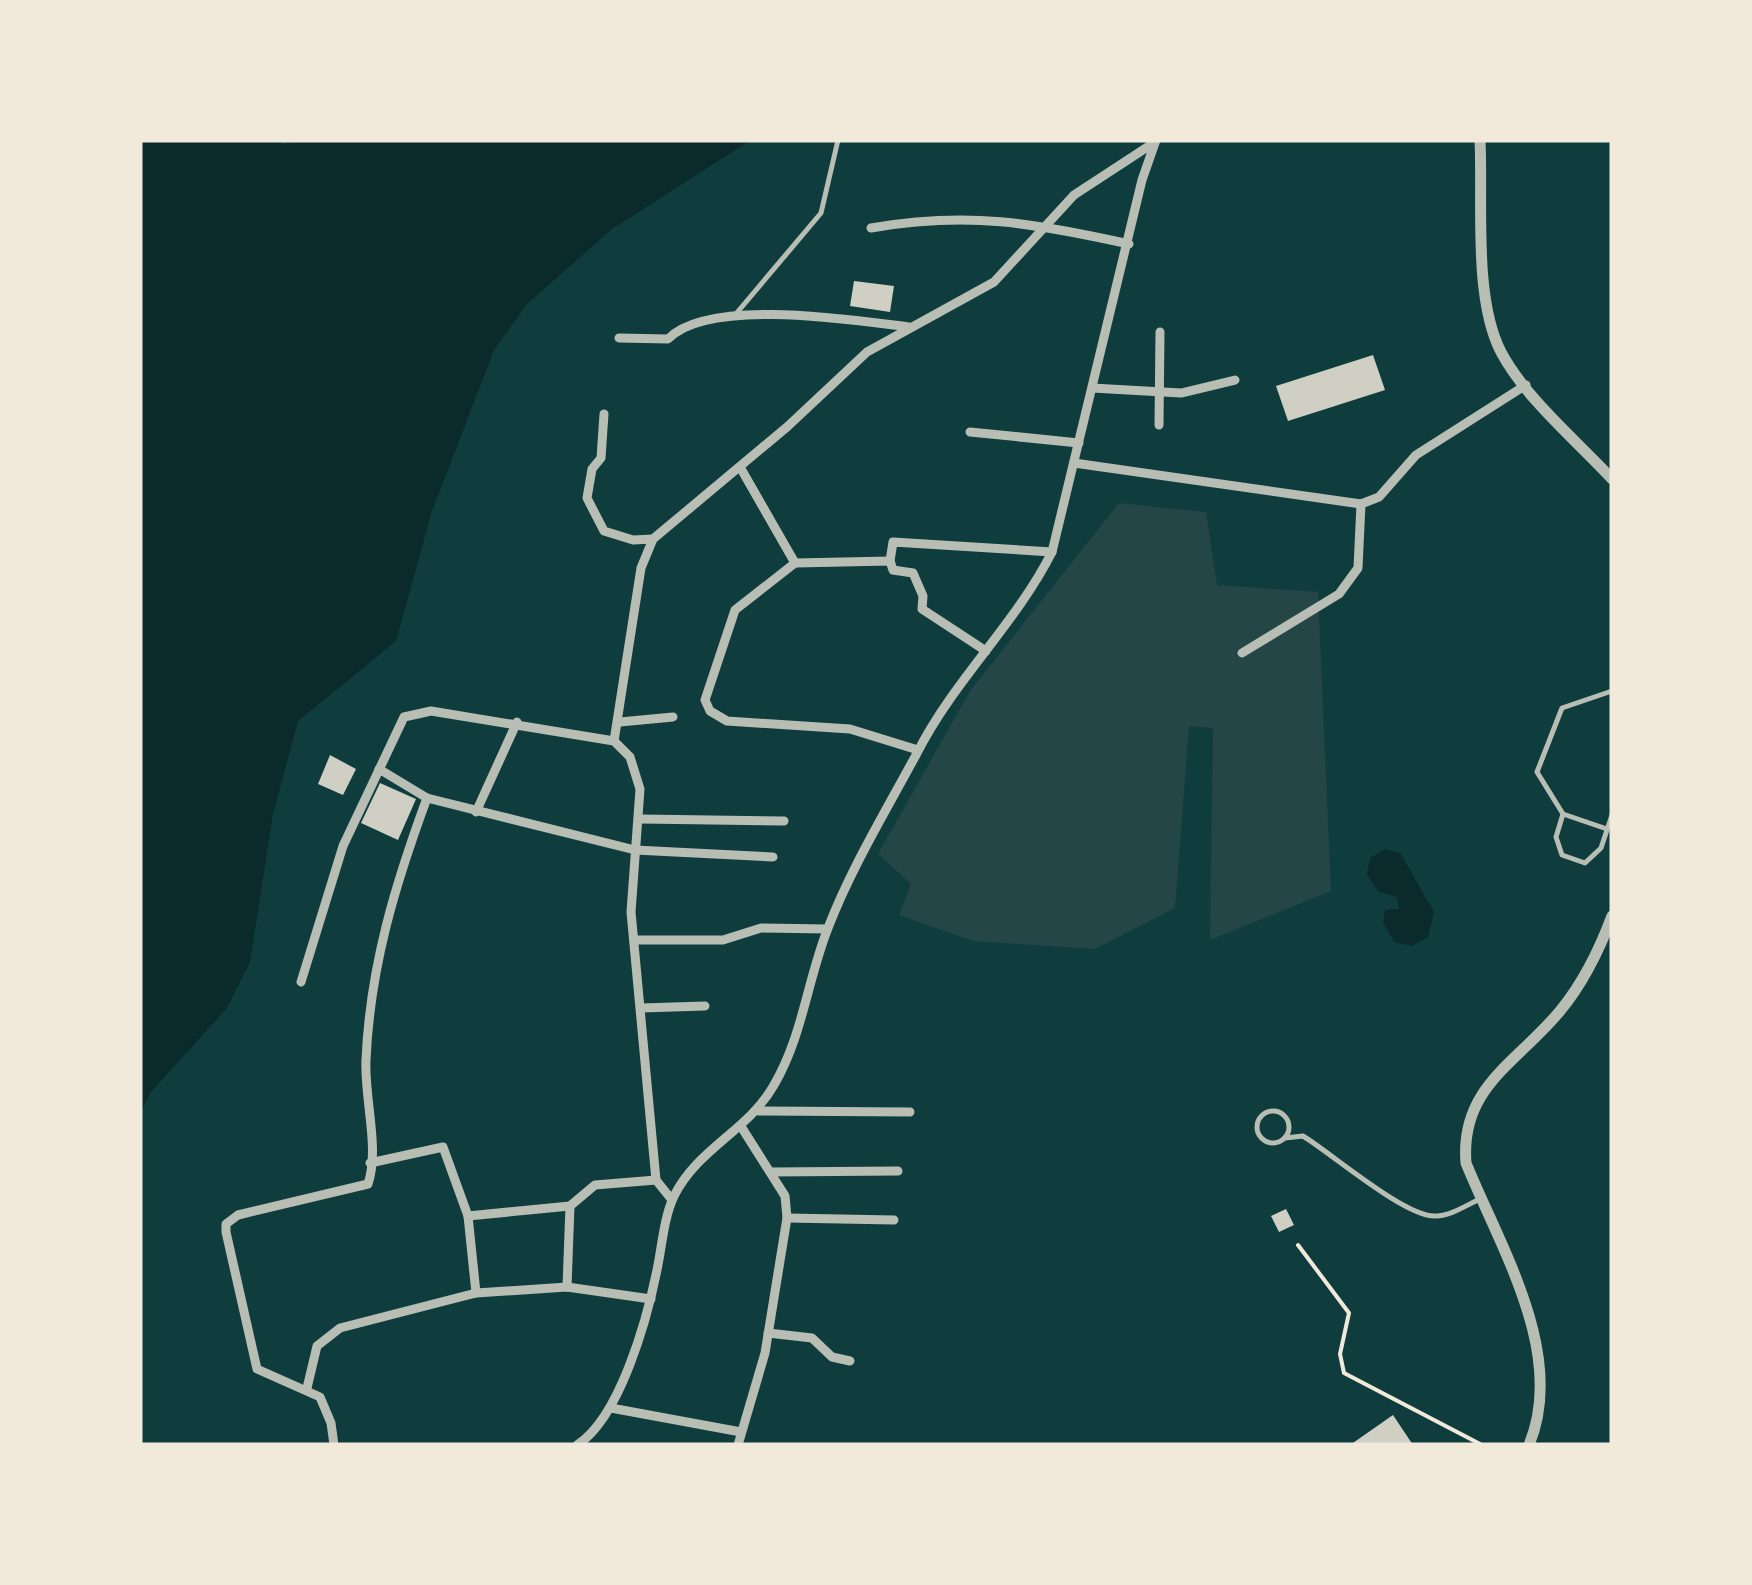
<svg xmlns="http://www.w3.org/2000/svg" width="1752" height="1585" font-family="'Nunito Sans',sans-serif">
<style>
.green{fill:#244646}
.water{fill:#0a2a2b}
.building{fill:#cfcfc3}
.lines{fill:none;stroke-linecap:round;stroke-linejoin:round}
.path{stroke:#f1e9da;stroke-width:4}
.service{stroke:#b8beb3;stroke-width:5}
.minor{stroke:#b8beb3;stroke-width:9}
.tertiary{stroke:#b8beb3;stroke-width:11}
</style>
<rect width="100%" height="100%" fill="#0f3d3e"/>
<!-- green -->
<polygon class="green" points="1119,503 1206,512 1217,585 1318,592 1331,891 1210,940 1213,728 1189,726 1175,908 1095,949 973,941 899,915 911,884 878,854 970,691"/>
<!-- water -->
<g class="water">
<polygon points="140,140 270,140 284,144 319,140 751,140 612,229 527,304 494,350 432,511 396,641 298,721 273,814 250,962 227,1008 150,1093 140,1114"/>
<polygon points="1385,849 1401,854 1434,912 1428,937 1412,946 1394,942 1383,922 1385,910 1399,909 1397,897 1378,891 1367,874 1370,858"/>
</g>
<!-- building -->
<g class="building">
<polygon points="854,281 894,286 890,312 850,306"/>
<polygon points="1373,355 1385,390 1288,421 1276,386"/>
<polygon points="330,755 356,769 343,795 318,784"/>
<polygon points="380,783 416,799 398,840 361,823"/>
<polygon points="1286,1209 1294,1225 1279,1232 1271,1216"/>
<polygon points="1393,1415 1413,1445 1350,1445"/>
</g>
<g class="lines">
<!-- path -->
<polyline class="path" points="1298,1245 1349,1313 1340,1354 1344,1373 1482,1445"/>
<!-- service -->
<g class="service">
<polyline points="735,315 821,213 838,140"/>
<polyline points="1612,691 1562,708 1537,772 1563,814 1556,837 1562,855 1585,863 1601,848 1612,815"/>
<polyline points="1563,814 1607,829"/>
<circle cx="1273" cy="1127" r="16"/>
<path d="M1285,1138L1303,1136C1331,1153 1406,1218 1436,1216C1450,1216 1467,1205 1480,1199"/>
</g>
<!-- minor -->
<g class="minor">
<path d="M871,228C968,211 1034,223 1129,244"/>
<path d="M619,338L668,339C708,297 854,320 909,327"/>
<polyline points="1092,388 1181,393 1235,380"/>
<polyline points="604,414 601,458 592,469 587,498 604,531 633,540 653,539"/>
<polyline points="1159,425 1160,332"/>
<polyline points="970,432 1079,443"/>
<polyline points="1074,463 1361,504 1379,497 1416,455 1526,385"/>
<polyline points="740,467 795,563 735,610 705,700 710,711 727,721 850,729 918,750"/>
<polyline points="890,561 893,542 1052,552"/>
<polyline points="795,563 890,561 893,570 913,573 923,596 922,609 986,651"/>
<polyline points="1242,653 1339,594 1358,568 1361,504"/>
<polyline points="620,722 673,717"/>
<polyline points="614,741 641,568 653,539 787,427 867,352 994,282 1074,195 1152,144"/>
<polyline points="427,798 635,850 773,857"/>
<polyline points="476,812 517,722"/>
<polyline points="641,819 784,821"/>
<polyline points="636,940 723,940 761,928 827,929"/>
<polyline points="301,982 343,846 404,717 431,711 614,741 630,757 640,789 631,912 656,1180 672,1200"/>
<polyline points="641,1008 705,1006"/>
<polyline points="759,1111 910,1112"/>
<polyline points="370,1163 443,1147 468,1216 476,1293"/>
<polyline points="771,1172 898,1171"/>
<polyline points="468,1216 570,1206 595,1185 656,1180"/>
<polyline points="787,1218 894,1220"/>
<polyline points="567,1287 570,1206"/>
<polyline points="768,1333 812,1338 832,1357 850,1361"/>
<polyline points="307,1388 317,1346 340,1328 476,1293 567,1287 651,1299"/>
<polyline points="611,1408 741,1432"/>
<path d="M334,1445L331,1423L320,1397L257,1369L226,1232V1224L238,1215L368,1184C380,1148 364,1098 366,1060C370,967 395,885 427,798L379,769"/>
<path d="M577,1445C620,1418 647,1319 657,1270C662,1246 664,1217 674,1196C698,1148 748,1131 774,1085C803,1035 807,981 828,928C851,868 887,809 917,753C954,680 1015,625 1052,552L1142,180L1156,140"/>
<polyline points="738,1445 765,1353 787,1218 785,1196 742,1128"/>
</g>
<!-- tertiary -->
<g class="tertiary">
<path d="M1480,140C1483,202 1473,298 1501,352C1526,399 1576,440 1612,479"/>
<path d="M1529,1445C1567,1354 1500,1247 1466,1163C1460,1087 1517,1063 1560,1011C1584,982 1599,951 1612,916"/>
</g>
</g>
<!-- border -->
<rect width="1752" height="1585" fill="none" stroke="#f1e9da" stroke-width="285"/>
</svg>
